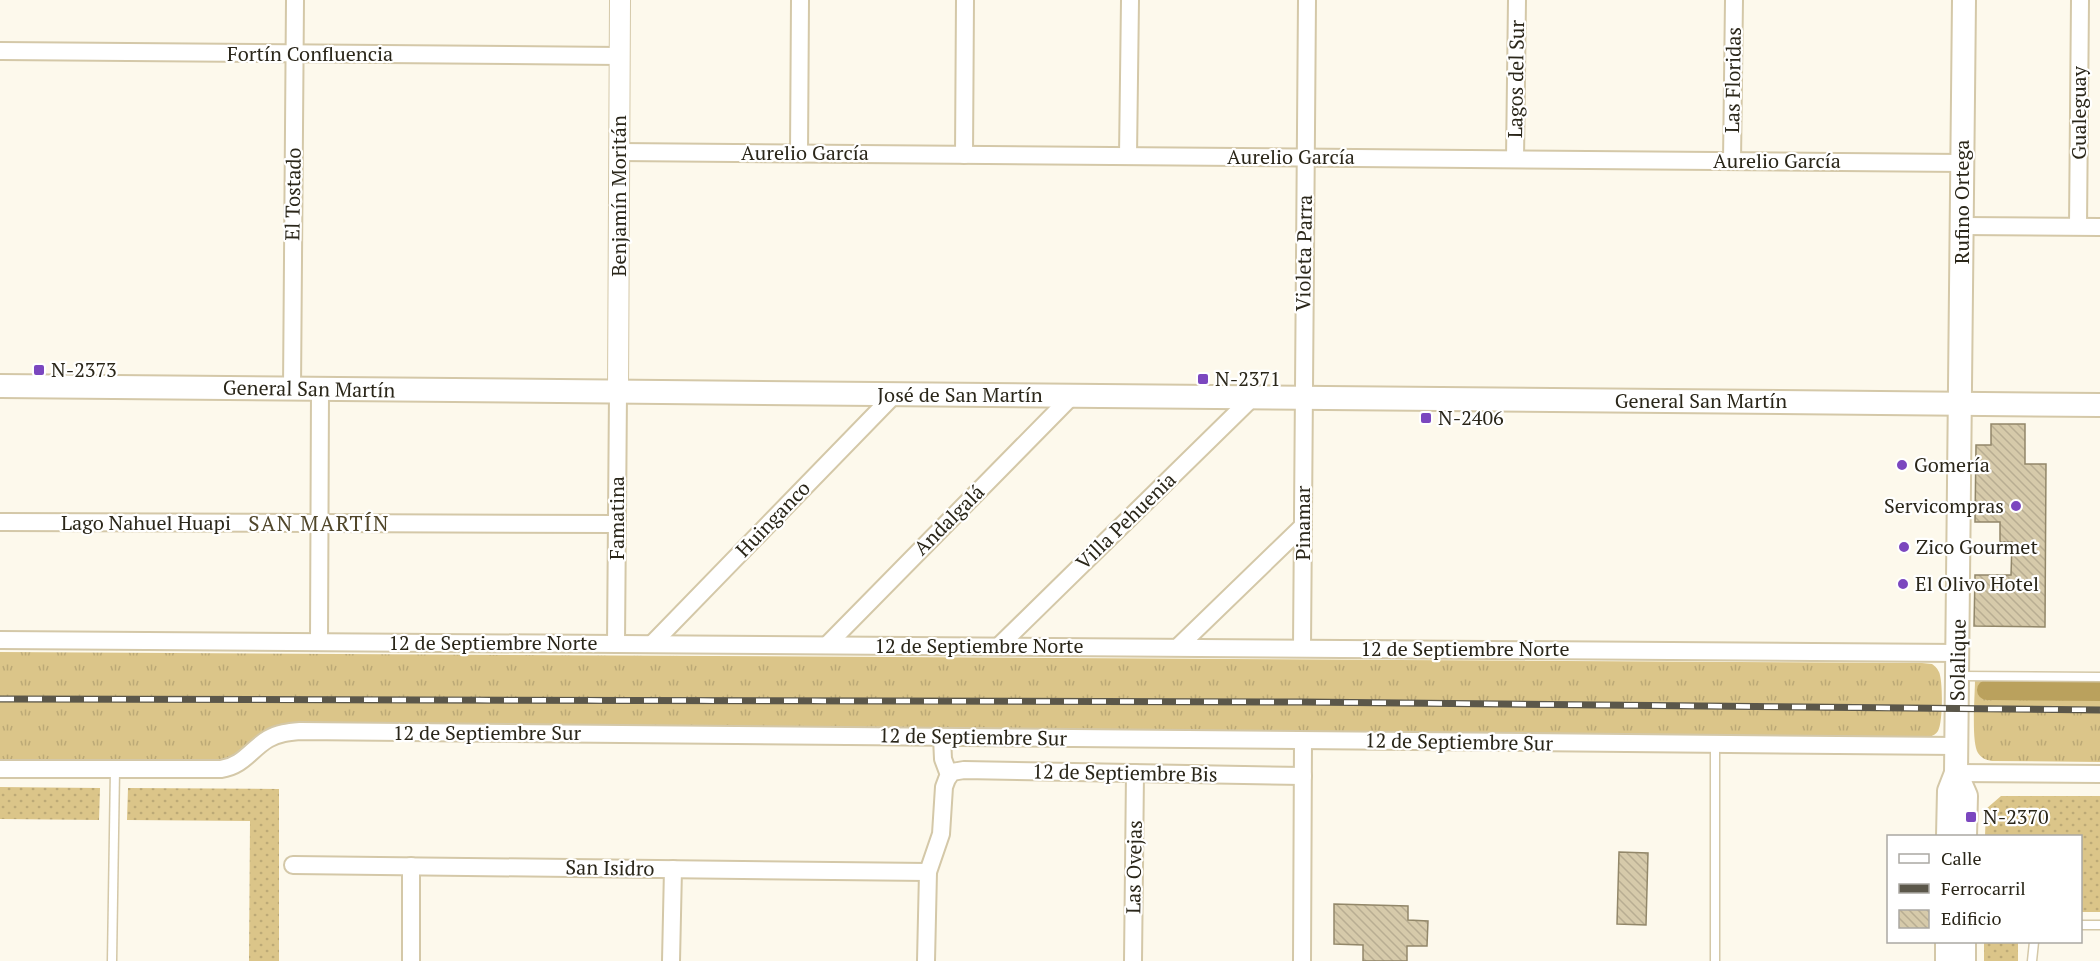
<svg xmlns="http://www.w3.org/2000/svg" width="2100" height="961" font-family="'PT Serif',serif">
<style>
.grass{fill:url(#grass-tufts)}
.garden{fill:url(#garden-dots)}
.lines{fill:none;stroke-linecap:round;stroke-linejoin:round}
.canal{stroke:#baa15d;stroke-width:20}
.building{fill:url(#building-back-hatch);stroke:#928769;stroke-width:1.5}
.service-casing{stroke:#d4c8a8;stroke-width:11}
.minor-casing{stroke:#d4c8a8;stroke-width:20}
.tertiary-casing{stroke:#d4c8a8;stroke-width:22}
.secondary-casing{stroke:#d4c8a8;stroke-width:26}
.service{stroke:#fff;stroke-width:8}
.minor{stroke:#fff;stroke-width:16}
.tertiary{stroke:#fff;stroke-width:20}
.secondary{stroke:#fff;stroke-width:22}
.rail-casing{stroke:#5b574a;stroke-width:7}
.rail{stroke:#fff;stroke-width:4.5;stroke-dasharray:14;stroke-linecap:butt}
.poi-dot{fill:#7b47bf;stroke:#fff;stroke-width:2}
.labels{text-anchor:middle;stroke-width:4.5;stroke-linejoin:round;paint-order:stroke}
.street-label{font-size:20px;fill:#2a2619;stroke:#fff}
.poi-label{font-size:20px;fill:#2a2619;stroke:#fff;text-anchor:start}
.neighbourhood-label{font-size:21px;letter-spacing:1.5px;fill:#50462a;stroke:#fff}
</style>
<defs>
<pattern id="grass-tufts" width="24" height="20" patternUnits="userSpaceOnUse" patternTransform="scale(1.5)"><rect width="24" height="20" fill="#dbc589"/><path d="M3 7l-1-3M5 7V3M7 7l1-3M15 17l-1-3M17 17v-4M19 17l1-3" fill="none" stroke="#bca976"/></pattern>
<pattern id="garden-dots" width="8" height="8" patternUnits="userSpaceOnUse" patternTransform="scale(1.5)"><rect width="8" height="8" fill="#dbc589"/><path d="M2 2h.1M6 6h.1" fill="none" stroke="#bca976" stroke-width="1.8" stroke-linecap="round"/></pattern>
<pattern id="building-back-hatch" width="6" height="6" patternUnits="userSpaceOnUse" patternTransform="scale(1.5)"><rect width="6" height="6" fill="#d6caaa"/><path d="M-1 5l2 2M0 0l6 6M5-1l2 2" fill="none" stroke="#b8ad92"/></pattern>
</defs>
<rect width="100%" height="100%" fill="#fdf9ec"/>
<!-- grass -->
<g class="grass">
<path d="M0,652L1922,663L1932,664C1936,667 1937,668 1939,672C1943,680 1943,723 1938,731C1934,737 1928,737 1921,738L262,735L232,756L220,760L0,759Z"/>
<path d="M1975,680L2100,681V762L1995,761C1988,761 1982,759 1978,753C1971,742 1975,695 1975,680Z"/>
</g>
<!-- garden -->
<g class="garden">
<polygon points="0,787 100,788 99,820 0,819"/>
<polygon points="128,788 279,789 279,961 249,961 250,821 127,820"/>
<polygon points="2001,796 2100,796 2100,912 2081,912 2080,836 1985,836 1986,809"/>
<rect x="1984" y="942" width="34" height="19"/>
</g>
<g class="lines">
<!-- canal -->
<polyline class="canal" points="1987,690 2100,691"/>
</g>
<!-- building -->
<g class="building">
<polygon points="1991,424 2025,424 2025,464 2046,464 2045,627 1974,626 1975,575 2011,575 2012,542 2000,542 2000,522 1975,522 1976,445 1991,445"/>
<polygon points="1619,852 1648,853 1646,925 1617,924"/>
<polygon points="1334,904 1408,906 1408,920 1428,921 1427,946 1407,946 1407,961 1363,961 1363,945 1334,944"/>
</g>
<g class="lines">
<!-- service casing -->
<g class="service-casing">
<g id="service">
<polyline points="1959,676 2100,677"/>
<polyline points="2080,925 2100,925"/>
<polyline points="112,961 115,769"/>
<polyline points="1715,961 1715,744"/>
<polyline points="2032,961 2034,942"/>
</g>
</g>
<!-- minor casing -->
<g class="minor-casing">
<g id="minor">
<polyline points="0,51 620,56"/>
<polyline points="619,152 1963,163"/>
<polyline points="799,153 800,0"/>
<polyline points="964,155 965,0"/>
<polyline points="1128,156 1130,0"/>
<polyline points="1515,159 1517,0"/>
<polyline points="1732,161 1734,0"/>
<polyline points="1962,226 2100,227"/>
<polyline points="2078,226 2080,0"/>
<polyline points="292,389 295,0"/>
<polyline points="0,522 617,524"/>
<polyline points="0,640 1958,653"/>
<polyline points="319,642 320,389"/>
<polyline points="616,644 618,392"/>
<polyline points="652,644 895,394"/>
<polyline points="827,645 1072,396"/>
<polyline points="999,646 1253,397"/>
<polyline points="1178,647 1303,526"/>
<polyline points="1302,647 1307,0"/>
<polyline points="942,737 943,759 949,775"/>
<path d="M0,769H221C243,766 251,749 268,739C278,733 289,732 300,731L1957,746"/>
<polyline points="1956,773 2100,774"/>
<polyline points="293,865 928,872"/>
<polyline points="411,961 411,866"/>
<polyline points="671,961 673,869"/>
<polyline points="926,961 928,872 941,834 944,787 947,779 952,772 964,770 1303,776"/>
<polyline points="1133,961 1135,773"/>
<polyline points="1302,961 1303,741"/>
</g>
</g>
<!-- tertiary casing -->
<g class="tertiary-casing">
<polyline id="tertiary" points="618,392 620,0"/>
</g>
<!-- secondary casing -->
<g class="secondary-casing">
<g id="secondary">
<polyline points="0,386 2100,405"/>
<polyline points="1956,773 1966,796 1965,836"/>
<polyline points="1948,836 1949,791 1956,773 1964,0"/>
<polyline points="1947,961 1947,942"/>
<polyline points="1964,961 1964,942"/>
</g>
</g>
<!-- service -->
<use href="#service" class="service"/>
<!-- minor -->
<use href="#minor" class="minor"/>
<!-- tertiary -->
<use href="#tertiary" class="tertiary"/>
<!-- secondary -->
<use href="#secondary" class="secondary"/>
<!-- rail casing -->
<g class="rail-casing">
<polyline id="rail" points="0,699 1302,702 2100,710"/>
</g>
<!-- rail -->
<use href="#rail" class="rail"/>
</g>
<!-- markers -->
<g class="poi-dot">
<rect x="33" y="364" width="12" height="12" rx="3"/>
<rect x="1197" y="373" width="12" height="12" rx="3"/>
<rect x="1420" y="412" width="12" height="12" rx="3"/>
<circle cx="1902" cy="465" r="6"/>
<circle cx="2016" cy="506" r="6"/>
<circle cx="1904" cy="547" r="6"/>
<circle cx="1903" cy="584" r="6"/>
<rect x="1965" y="811" width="12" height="12" rx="3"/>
</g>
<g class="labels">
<!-- street labels -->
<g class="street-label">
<text x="310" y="61">Fortín Confluencia</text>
<text transform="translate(1516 79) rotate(-89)" y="7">Lagos del Sur</text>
<text transform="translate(1733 80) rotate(-89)" y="7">Las Floridas</text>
<text transform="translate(2079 113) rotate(-90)" y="7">Gualeguay</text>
<text x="805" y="160">Aurelio García</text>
<text x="1291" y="164">Aurelio García</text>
<text x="1777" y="168">Aurelio García</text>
<text transform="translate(293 194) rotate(-89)" y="7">El Tostado</text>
<text transform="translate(619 196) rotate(-90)" y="7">Benjamín Moritán</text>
<text transform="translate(1962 202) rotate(-90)" y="7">Rufino Ortega</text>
<text transform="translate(1304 253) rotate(-89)" y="7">Violeta Parra</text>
<text transform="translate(309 389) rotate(1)" y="7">General San Martín</text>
<text x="960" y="402">José de San Martín</text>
<text x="1701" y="408">General San Martín</text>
<text transform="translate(617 518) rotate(-90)" y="7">Famatina</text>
<text transform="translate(773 519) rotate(-46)" y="7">Huinganco</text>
<text transform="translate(949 520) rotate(-45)" y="7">Andalgalá</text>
<text transform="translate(1126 521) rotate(-44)" y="7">Villa Pehuenia</text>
<text x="146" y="530">Lago Nahuel Huapi</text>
<text transform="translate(1303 523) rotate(-90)" y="7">Pinamar</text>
<text x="493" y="650">12 de Septiembre Norte</text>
<text x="979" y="653">12 de Septiembre Norte</text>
<text x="1465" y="656">12 de Septiembre Norte</text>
<text transform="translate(1958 660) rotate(-89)" y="7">Solalique</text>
<text x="487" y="740">12 de Septiembre Sur</text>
<text transform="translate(973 737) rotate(1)" y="7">12 de Septiembre Sur</text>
<text transform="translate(1459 742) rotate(1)" y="7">12 de Septiembre Sur</text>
<text transform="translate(1125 773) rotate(1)" y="7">12 de Septiembre Bis</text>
<text transform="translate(1134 867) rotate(-89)" y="7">Las Ovejas</text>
<text transform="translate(610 868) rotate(1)" y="7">San Isidro</text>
</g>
<!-- poi labels -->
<g class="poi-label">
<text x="51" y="377">N-2373</text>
<text x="1215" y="386">N-2371</text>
<text x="1438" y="425">N-2406</text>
<text x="1914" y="472">Gomería</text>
<text x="2004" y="513" text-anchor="end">Servicompras</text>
<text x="1916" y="554">Zico Gourmet</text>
<text x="1915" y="591">El Olivo Hotel</text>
<text x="1983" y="824">N-2370</text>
</g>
<!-- neighbourhood labels -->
<g class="neighbourhood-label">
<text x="319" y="531">SAN MARTÍN</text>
</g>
</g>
<!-- legend -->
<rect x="1887" y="835" width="195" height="108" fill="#ffffff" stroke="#aaa8a3" stroke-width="1.5"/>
<rect x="1899" y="854" width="30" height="9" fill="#ffffff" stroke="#aaa8a3" stroke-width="1.5"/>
<text x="1941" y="865" font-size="18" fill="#2a2619">Calle</text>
<rect x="1899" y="884" width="30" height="9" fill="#5b574a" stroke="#aaa8a3" stroke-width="1.5"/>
<text x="1941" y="895" font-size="18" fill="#2a2619">Ferrocarril</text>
<rect x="1899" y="910" width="30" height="18" fill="url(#building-back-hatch)" stroke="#aaa8a3" stroke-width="1.5"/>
<text x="1941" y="925" font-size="18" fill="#2a2619">Edificio</text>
</svg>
